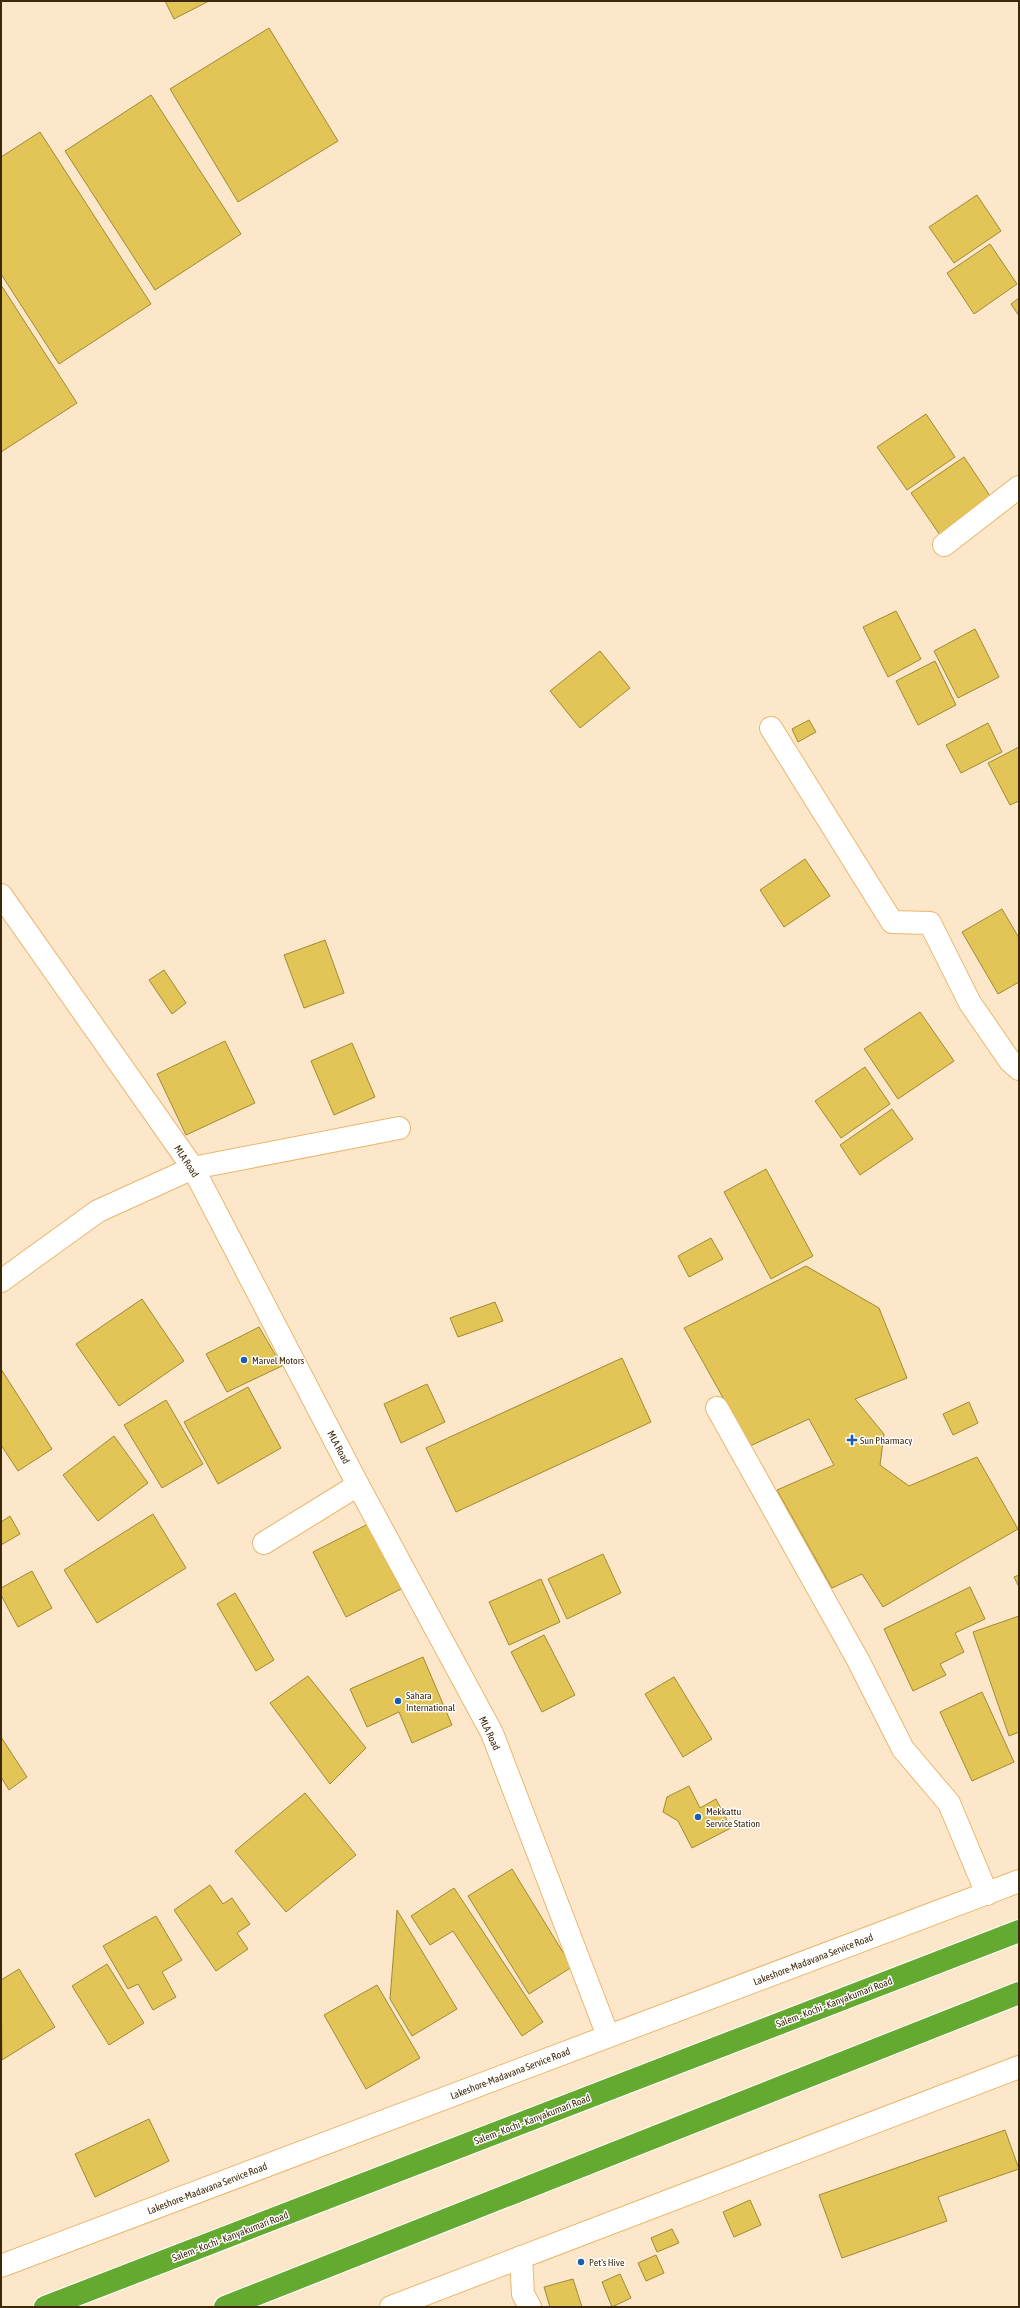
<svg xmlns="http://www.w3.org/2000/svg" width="1020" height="2308" font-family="'Asap Condensed',sans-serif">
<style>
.building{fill:#e2c556;stroke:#9f8a33}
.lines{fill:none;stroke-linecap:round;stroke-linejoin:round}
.minor-casing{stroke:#eab76e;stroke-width:24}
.highway-casing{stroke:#fff;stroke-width:24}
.minor{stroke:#fff;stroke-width:22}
.highway{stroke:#64a930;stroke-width:22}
.poi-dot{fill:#175fae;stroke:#fff;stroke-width:1.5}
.labels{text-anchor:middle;stroke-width:3;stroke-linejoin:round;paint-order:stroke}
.street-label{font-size:10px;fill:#3d2809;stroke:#fff}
.poi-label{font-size:10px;fill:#3d2809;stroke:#fff;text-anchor:start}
</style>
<rect width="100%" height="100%" fill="#fce7cb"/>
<!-- building -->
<g class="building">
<polygon points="165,1 209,1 174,19"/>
<polygon points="269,28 338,141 238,202 170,89"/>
<polygon points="151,95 241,234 155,290 65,151"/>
<polygon points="40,132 151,304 59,364 1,274 1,157"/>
<polygon points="977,195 1001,231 954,263 929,227"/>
<polygon points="990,244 1017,284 974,314 947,273"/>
<polygon points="1,285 77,403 1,452"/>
<polygon points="1019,298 1019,316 1011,304"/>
<polygon points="926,414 955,457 907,490 877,447"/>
<polygon points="964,457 992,499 940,535 911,493"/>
<polygon points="896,611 921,659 888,677 863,627"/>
<polygon points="975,629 999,677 958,698 934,651"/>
<polygon points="600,651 630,688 580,728 550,691"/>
<polygon points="935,661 956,705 918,725 896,681"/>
<polygon points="809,720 816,732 798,742 792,729"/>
<polygon points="988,723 1002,752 961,773 946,745"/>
<polygon points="1019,747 1019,801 1010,805 988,763"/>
<polygon points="805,859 830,896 784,927 760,890"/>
<polygon points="1002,909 1019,938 1019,982 998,994 962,932"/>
<polygon points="325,940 344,993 304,1008 284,955"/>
<polygon points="164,970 186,1003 172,1014 149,980"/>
<polygon points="920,1012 954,1061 898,1099 864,1049"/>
<polygon points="225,1041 255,1103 186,1135 157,1074"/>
<polygon points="352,1043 375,1097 334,1115 311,1061"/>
<polygon points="865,1067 890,1104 841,1138 815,1101"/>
<polygon points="892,1109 913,1139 860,1175 840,1145"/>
<polygon points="766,1169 813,1256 771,1279 724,1192"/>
<polygon points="711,1238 723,1259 689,1277 678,1256"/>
<polygon points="806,1266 879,1308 907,1378 855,1399 884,1434 880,1465 909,1486 977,1457 1018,1529 883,1607 862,1574 832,1588 777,1490 834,1465 809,1419 750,1446 684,1328"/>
<polygon points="142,1299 184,1361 119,1406 76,1344"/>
<polygon points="495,1302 503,1321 458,1337 450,1318"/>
<polygon points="259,1327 282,1366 227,1392 206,1354"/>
<polygon points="622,1358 651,1422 456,1512 426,1448"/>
<polygon points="1,1369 52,1449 18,1471 1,1445"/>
<polygon points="427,1384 445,1422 401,1443 384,1404"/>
<polygon points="248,1387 281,1448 218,1484 184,1422"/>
<polygon points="166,1400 203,1464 162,1488 124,1425"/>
<polygon points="969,1402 978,1423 953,1435 943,1414"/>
<polygon points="114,1436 148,1483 98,1521 63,1475"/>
<polygon points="153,1514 186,1568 97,1623 64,1570"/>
<polygon points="10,1516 20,1534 1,1545 1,1522"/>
<polygon points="368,1524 401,1589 346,1617 313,1552"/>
<polygon points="603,1554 621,1593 567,1619 548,1579"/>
<polygon points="32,1571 52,1608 18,1627 1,1595 1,1588"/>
<polygon points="1019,1575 1019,1587 1014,1577"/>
<polygon points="541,1579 560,1622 509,1645 489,1602"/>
<polygon points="970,1587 985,1619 955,1633 964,1652 940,1664 946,1675 913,1691 884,1629"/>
<polygon points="235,1593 274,1660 256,1671 217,1604"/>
<polygon points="1019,1616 1019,1732 1009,1736 973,1632"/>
<polygon points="544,1635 575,1695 542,1712 511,1652"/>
<polygon points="423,1657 452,1725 412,1743 399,1712 367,1727 350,1689"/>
<polygon points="308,1676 366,1748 330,1784 270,1703"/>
<polygon points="674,1677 712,1739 683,1757 645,1694"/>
<polygon points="982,1692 1014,1762 972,1781 940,1712"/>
<polygon points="1,1737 27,1777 9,1790 1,1777"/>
<polygon points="689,1786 700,1808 716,1799 731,1828 692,1848 678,1821 663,1812 667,1797"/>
<polygon points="305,1793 356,1855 286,1912 235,1851"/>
<polygon points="512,1869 572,1967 529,1994 468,1896"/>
<polygon points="210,1885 223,1904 232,1898 250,1924 237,1933 248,1949 216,1971 174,1910"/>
<polygon points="454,1888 543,2022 522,2036 453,1931 430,1945 411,1916"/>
<polygon points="397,1910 457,2009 412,2036 390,1999"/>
<polygon points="156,1916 182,1960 162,1972 176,1997 153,2010 138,1984 128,1989 103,1946"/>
<polygon points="107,1964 144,2023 109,2045 72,1986"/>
<polygon points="19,1969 55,2027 2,2060 1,1980"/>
<polygon points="377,1985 420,2058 366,2089 324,2015"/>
<polygon points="149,2119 169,2161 95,2197 75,2154"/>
<polygon points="1005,2130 1019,2169 938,2197 947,2221 842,2258 819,2195"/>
<polygon points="750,2200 761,2225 734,2237 723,2212"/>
<polygon points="672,2229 679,2243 657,2252 651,2238"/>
<polygon points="656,2255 664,2273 646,2281 638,2263"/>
<polygon points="620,2274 631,2298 612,2307 602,2282"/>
<polygon points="573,2279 582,2307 550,2307 544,2287"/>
</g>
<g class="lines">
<!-- minor casing -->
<g class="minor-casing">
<g id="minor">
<polyline points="944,545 1019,487"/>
<polyline points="771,728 892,922 930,923 970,1003 1010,1061 1019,1069"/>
<polyline points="1,895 193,1168 358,1485 492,1733 608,2036"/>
<polyline points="1,1281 98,1211 193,1168 399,1128"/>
<polyline points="717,1408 858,1660 903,1749 949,1803 987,1894"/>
<polyline points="264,1543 358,1485"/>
<polyline points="521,2257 523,2294 530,2307"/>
<polyline points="1,2266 1019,1881"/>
<polyline points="391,2307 1019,2067"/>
</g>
</g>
<!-- highway casing -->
<g class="highway-casing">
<g id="highway">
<polyline points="45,2307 1019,1931"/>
<polyline points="225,2307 1019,1993"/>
</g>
</g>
<!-- minor -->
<use href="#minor" class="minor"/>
<!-- highway -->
<use href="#highway" class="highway"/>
</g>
<!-- markers -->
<g class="poi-dot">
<circle cx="244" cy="1360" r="4"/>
<path d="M850 1434h4v4h4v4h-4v4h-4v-4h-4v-4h4z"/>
<circle cx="398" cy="1701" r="4"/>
<circle cx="698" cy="1817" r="4"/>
<circle cx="581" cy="2262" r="4"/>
</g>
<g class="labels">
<!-- street labels -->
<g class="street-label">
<text transform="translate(187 1161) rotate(57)" y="4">MLA Road</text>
<text transform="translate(339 1447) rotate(62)" y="4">MLA Road</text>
<text transform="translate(490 1733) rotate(65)" y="4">MLA Road</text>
<text transform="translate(813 1959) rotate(-21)" y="4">Lakeshore-Madavana Service Road</text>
<text transform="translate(834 2002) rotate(-21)" y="4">Salem - Kochi - Kanyakumari Road</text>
<text transform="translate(510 2073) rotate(-21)" y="4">Lakeshore-Madavana Service Road</text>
<text transform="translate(532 2119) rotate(-21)" y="4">Salem - Kochi - Kanyakumari Road</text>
<text transform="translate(207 2188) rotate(-21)" y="4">Lakeshore-Madavana Service Road</text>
<text transform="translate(230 2236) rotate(-21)" y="4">Salem - Kochi - Kanyakumari Road</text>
</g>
<!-- poi labels -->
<g class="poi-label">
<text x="252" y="1364">Marvel Motors</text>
<text x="860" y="1444">Sun Pharmacy</text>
<text x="406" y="1699">Sahara<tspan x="406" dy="12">International</tspan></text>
<text x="706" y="1815">Mekkattu<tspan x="706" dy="12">Service Station</tspan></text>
<text x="589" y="2266">Pet's Hive</text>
</g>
</g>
<!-- border -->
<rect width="1020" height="2308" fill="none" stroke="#3d2809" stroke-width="4"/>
</svg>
